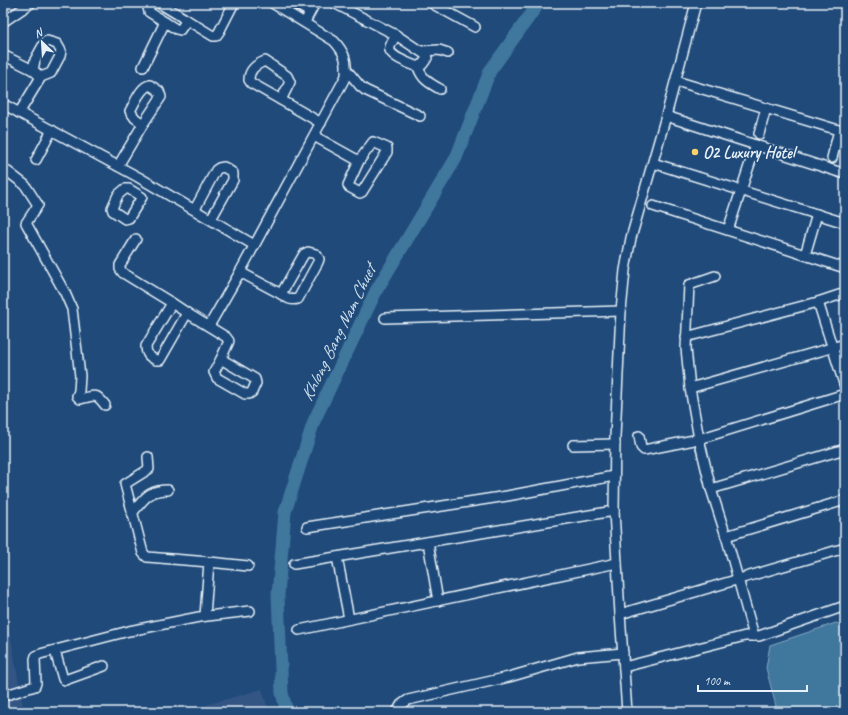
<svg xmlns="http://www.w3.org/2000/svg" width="848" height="715" font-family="Caveat,sans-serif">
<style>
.built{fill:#325584}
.water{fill:#41779d;stroke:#84a8c1}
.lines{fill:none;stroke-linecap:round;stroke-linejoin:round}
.river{stroke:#41779d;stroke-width:13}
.street-casing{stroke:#e8f1f8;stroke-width:12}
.street{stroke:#1f4a7a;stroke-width:9}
.poi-dot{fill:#ffd166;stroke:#1f4a7a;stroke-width:1.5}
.labels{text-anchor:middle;stroke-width:3.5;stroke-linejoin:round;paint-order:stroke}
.poi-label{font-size:17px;font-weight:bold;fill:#e8f1f8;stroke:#1f4a7a;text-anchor:start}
.water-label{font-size:18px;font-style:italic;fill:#cfdfea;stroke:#1f4a7a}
</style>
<rect width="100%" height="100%" fill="#1f4a7a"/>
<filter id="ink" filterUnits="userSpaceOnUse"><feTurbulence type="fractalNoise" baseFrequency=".025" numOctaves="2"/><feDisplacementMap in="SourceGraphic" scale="8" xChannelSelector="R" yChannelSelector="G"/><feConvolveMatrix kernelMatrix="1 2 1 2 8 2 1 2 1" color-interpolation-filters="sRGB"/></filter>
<g filter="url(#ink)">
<!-- built -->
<g class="built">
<polygon points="3,593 24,712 3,712"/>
<polygon points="262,689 269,712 181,712"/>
</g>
<!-- water -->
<polygon class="water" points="836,623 845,626 845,712 768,712 776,706 766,668 770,645"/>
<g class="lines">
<!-- river -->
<polyline class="river" points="287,712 282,693 278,595 285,512 314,421 376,291 456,158 490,71 539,3"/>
<!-- street casing -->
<g class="street-casing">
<g id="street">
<polyline points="151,3 148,7 149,12 176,29 180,30 187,20 159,3"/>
<polyline points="294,3 310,12"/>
<polyline points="334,3 396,35"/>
<polyline points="431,3 475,27"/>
<polyline points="187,20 213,36 216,36 219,32 234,3"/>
<polyline points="3,22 31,3"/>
<polyline points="305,22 315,3"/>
<polyline points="422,51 439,50 448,53"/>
<polyline points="3,55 33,70"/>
<path d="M265,61L287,76L290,82L281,100L251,83L249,80C249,70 255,65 265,61Z"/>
<polyline points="143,67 165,22"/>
<path d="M418,67C423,66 424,62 427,58L426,55L396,35C394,39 391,43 390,47C387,56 411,64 418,67C422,79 429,83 440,89"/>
<polyline points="346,69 360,86 365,90 420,116"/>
<polyline points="676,81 845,132"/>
<path d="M150,85L159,91L161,97L143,124L135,118L130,111C135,103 140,87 150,85Z"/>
<polyline points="281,100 321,123"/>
<polyline points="3,104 138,177 254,245"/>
<polyline points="19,113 41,77 51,73 60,56 61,51 57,44 47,41 45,42 35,60 33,70 41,77"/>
<polyline points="666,116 845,174"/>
<polyline points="759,134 766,108"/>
<polyline points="314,136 359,161 348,185 349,187 360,193 362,192 387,152 387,148 373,142 359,161"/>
<polyline points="832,158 839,130"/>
<polyline points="36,160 52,130"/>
<polyline points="653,163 845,223"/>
<polyline points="118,166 143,124"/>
<path d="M3,168L25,185L38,205L26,223L65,293L72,309L80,376L79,391L77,396L80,399C95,396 95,392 105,405"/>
<polygon points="125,189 129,189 142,197 129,218 125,219 113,211 112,208 118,195"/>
<polyline points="653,206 845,268"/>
<polyline points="195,209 216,170 219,168 224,167 233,173 233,180 211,219"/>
<polyline points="728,230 756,145"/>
<polyline points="136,239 120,265 120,269 123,273 172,303"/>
<path d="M308,252L316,254L319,259L318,262L298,299C291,301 287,298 281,294L304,254Z"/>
<polyline points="805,255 817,214"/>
<polyline points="240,272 281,294"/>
<polyline points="715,276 689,285 686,348 690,388 699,439 711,489 726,536 754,636"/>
<polyline points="818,302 845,387"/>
<path d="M172,303L187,313L160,360H156C149,357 146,354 146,346Z"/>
<polyline points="187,313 226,337 229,341 221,359"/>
<polyline points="385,318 621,311"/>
<path d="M209,326L240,272L346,76C347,60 345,53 334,41L272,3"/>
<polyline points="686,337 818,302 845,293"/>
<polygon points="221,359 255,379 256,383 252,392 249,394 245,394 217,378 214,372"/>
<polyline points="690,388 845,344"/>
<polyline points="639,436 641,447 644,450 699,439 845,394"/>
<polyline points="573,445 615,444"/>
<polyline points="148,457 149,469 125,484 143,553 147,557 209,562 205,616"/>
<polyline points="711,489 845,449"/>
<path d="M132,513C144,500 147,490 168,490"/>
<polyline points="307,527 507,496 614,476"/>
<polyline points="726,536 845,500"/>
<polyline points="428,542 438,601"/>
<polyline points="337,557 349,619"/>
<polyline points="209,562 248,566"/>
<polyline points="294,564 614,511"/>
<polyline points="620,614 845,548"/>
<polyline points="299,630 617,563"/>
<polyline points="55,651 63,679 65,680 104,666"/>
<polyline points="624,667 745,636 759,636 845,606"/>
<polyline points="3,696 35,686 36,683 35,659 36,656 40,654 129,631 199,617 250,611"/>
<polyline points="397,712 401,705 408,700 509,677 578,657 623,653"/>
<polyline points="627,712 620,614 614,511 615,437 621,311 625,270 631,238 666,116 696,3"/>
</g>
</g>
<!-- street -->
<use href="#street" class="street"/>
</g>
</g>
<!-- markers -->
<circle class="poi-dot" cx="695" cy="152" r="4"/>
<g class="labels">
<!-- poi labels -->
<g class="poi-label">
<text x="703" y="158">O2 Luxury Hotel</text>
</g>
<!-- water labels -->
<g class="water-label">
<text transform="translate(338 333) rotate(-64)" y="6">Khlong Bang Nam Chuet</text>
</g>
</g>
<!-- margin -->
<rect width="848" height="715" fill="none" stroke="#1f4a7a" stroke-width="16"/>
<rect x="8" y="8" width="832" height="699" fill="none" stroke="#e8f1f8" stroke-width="1.5" filter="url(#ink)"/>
<!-- north arrow -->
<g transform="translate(42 42) rotate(335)" stroke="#1f4a7a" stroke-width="3" paint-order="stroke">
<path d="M0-3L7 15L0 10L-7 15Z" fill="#e8f1f8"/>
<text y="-6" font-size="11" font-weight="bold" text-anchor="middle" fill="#e8f1f8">N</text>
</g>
<!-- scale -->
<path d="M698 685v6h109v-6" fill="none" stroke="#e8f1f8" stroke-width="2"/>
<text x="704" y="685" font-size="12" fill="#e8f1f8" stroke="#1f4a7a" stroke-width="3" paint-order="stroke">100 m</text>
</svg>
